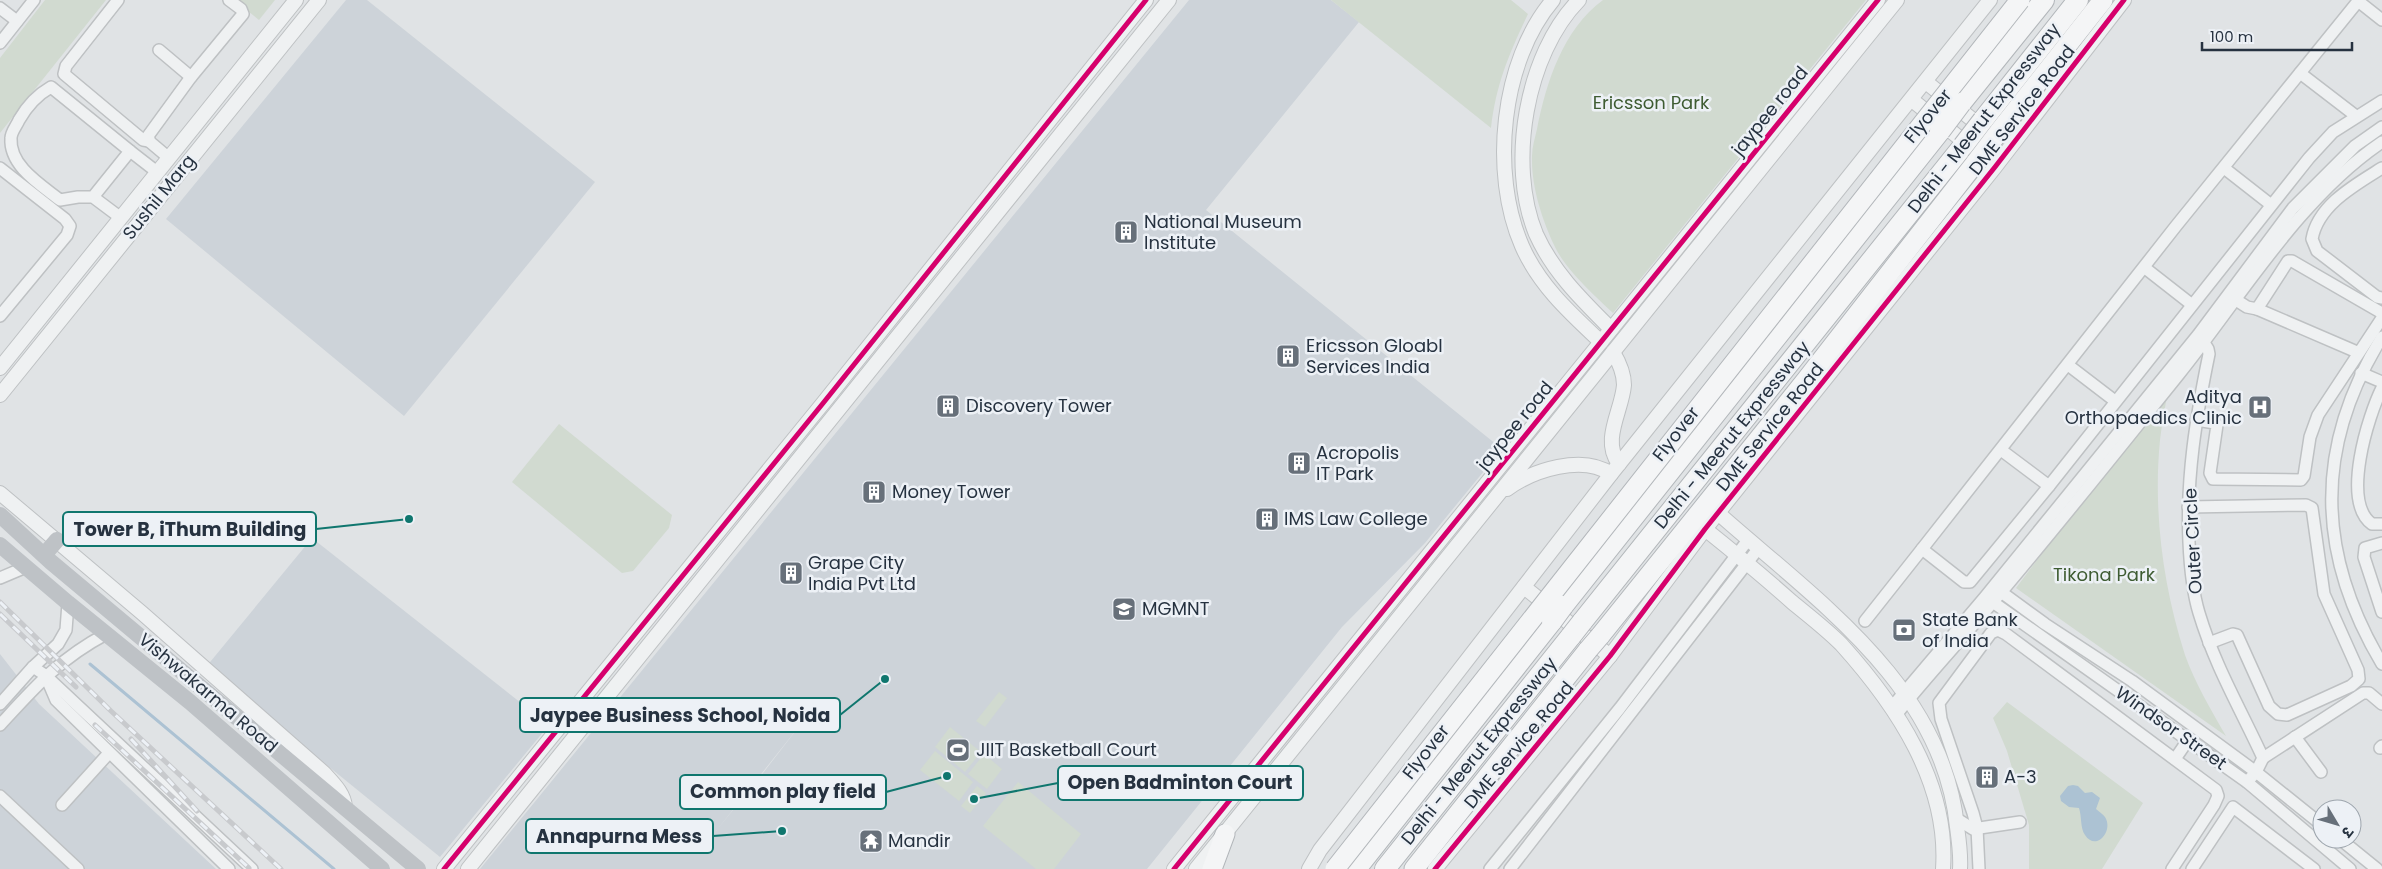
<svg xmlns="http://www.w3.org/2000/svg" width="2382" height="869" font-family="Poppins,'Noto Sans Devanagari',sans-serif">
<style>
.built{fill:#cdd3d9;fill-rule:evenodd}
.green{fill:#d1dad0}
.water{fill:#acc2d3}
.lines{fill:none;stroke-linecap:round;stroke-linejoin:round}
.stream{stroke:#acc2d3;stroke-width:3}
.minor-casing{stroke:#bec1c3;stroke-width:14}
.tertiary-casing{stroke:#bec1c3;stroke-width:16}
.trunk-casing{stroke:#b2b6ba;stroke-width:21}
.motorway-casing{stroke:#b2b6ba;stroke-width:22}
.minor{stroke:#eff1f2;stroke-width:11}
.tertiary{stroke:#eff1f2;stroke-width:14}
.secondary{stroke:#bec2c6;stroke-width:16}
.trunk{stroke:#f4f5f6;stroke-width:19}
.motorway{stroke:#f4f5f6;stroke-width:20}
.rail-casing{stroke:#c8cacd;stroke-width:5}
.rail{stroke:#edf1f6;stroke-width:3;stroke-dasharray:9;stroke-linecap:butt}
.trunk-bridge-casing{stroke:#b2b6ba;stroke-width:21;stroke-linecap:butt}
.motorway-bridge-casing{stroke:#b2b6ba;stroke-width:22;stroke-linecap:butt}
.trunk-bridge{stroke:#f4f5f6;stroke-width:19}
.motorway-bridge{stroke:#f4f5f6;stroke-width:20}
.cycleway-casing{stroke:#edf1f6;stroke-width:8}
.cycleway{stroke:#d6006c;stroke-width:5}
.labels{text-anchor:middle;stroke-width:5;stroke-linejoin:round;paint-order:stroke}
.park-label{font-size:18px;fill:#3e5c32;stroke:#edf1f6}
.street-label{font-size:18px;fill:#263240;stroke:#edf1f6}
.poi-label{font-size:18px;fill:#263240;stroke:#edf1f6;text-anchor:start}
.leader{fill:none;stroke:#0f766e;stroke-width:2}
.callout-dot{fill:#0f766e;stroke:#edf1f6;stroke-width:2}
.callout{fill:#edf1f6;stroke:#0f766e;stroke-width:2}
.callout-label{font-size:19px;text-anchor:middle;font-weight:bold;fill:#263240}
</style>
<rect width="100%" height="100%" fill="#e0e3e5"/>
<!-- built -->
<g class="built">
<polygon points="346,0 367,0 595,182 404,416 166,219"/>
<path d="M1189,0H1331L1359,22L1206,210L1502,449L1425,543L1342,627L1147,869H480ZM804,720L763,773L716,831Z"/>
<polygon points="312,538 549,725 440,857 206,667"/>
<polygon points="0,654 39,704 216,869 0,869"/>
</g>
<!-- green -->
<g class="green">
<polygon points="45,0 106,0 0,133 0,58"/>
<polygon points="234,0 275,0 259,20"/>
<path d="M1331,0H1511L1528,14C1509,54 1496,84 1491,128Z"/>
<path d="M1603,0H1866L1613,313C1595,296 1566,270 1555,247C1542,220 1531,186 1532,156C1532,147 1535,138 1537,129C1546,83 1563,29 1603,0Z"/>
<path d="M2169,384C2166,403 2162,422 2160,440C2153,512 2163,586 2185,655C2195,683 2211,710 2226,736L2016,588Z"/>
<polygon points="559,424 672,515 669,528 633,571 622,573 512,482"/>
<polygon points="999,692 1007,698 985,727 976,721"/>
<polygon points="2007,702 2143,803 2102,869 2029,869 2029,825 2007,751 1993,718"/>
<polygon points="950,727 981,752 965,772 935,747"/>
<polygon points="935,751 973,782 959,801 920,770"/>
<polygon points="984,754 1002,769 987,789 968,774"/>
<polygon points="1018,782 1081,834 1054,869 1036,869 983,826"/>
<polygon points="977,786 986,793 970,813 961,806"/>
</g>
<!-- water -->
<path class="water" d="M2073,785L2078,786L2085,793L2092,792L2100,798L2096,809C2099,812 2103,814 2105,817C2114,831 2096,852 2085,835C2080,828 2082,817 2079,808L2069,807L2061,801L2060,796L2068,786Z"/>
<g class="lines">
<!-- stream -->
<polyline class="stream" points="90,664 334,869"/>
<!-- minor casing -->
<g class="minor-casing">
<g id="minor">
<polyline points="118,0 66,66 64,74 143,140 149,141"/>
<polyline points="2358,1 2382,20"/>
<polyline points="0,8 17,21"/>
<polyline points="0,43 34,0"/>
<polyline points="159,50 191,77"/>
<polyline points="2300,73 2356,116"/>
<polyline points="130,151 157,172"/>
<polyline points="169,158 150,142 148,136 191,77 243,14 241,9 229,0"/>
<polyline points="0,168 65,219 70,226 67,235 0,316"/>
<polyline points="2224,168 2270,204"/>
<path d="M2382,168C2355,185 2318,205 2312,239L2317,251L2377,297L2382,298"/>
<path d="M93,197H78L60,200C41,185 9,166 11,138C11,132 17,125 19,120C27,106 37,95 51,87L130,151L93,197L121,218"/>
<polyline points="2145,268 2191,304"/>
<polyline points="2236,300 2247,307 2257,309 2288,261 2292,261 2382,313"/>
<polyline points="2257,309 2357,352"/>
<path d="M2382,337C2314,447 2316,553 2382,664"/>
<path d="M2201,338L2208,349L2209,354C2196,417 2186,478 2189,542C2190,565 2192,590 2199,613C2215,666 2240,708 2263,758L2256,772L2247,782"/>
<polyline points="2068,365 2115,401"/>
<polyline points="2361,373 2382,382"/>
<path d="M2382,388C2368,416 2341,502 2372,524H2382"/>
<polyline points="2196,420 2215,423 2217,425 2210,473 2213,479 2301,480 2304,476 2310,437 2318,415 2382,318"/>
<polyline points="2001,450 2049,486"/>
<polyline points="2188,507 2306,505 2312,508 2324,594 2358,670 2359,679 2351,686 2287,715 2278,714 2269,706 2237,635 2233,634 2209,643"/>
<polyline points="2382,543 2365,548 2364,557 2382,612"/>
<polyline points="1922,549 2176,226 2359,0"/>
<polyline points="0,578 26,567"/>
<polyline points="1997,589 2045,624 2132,681 2256,772 2322,825"/>
<polyline points="1987,598 2247,782 2350,869"/>
<polyline points="1865,621 1922,549 1964,582 1970,582 2049,486 2309,158 2333,132 2382,101"/>
<polyline points="33,667 45,675 252,869"/>
<polyline points="47,679 56,700 229,869"/>
<polyline points="0,704 33,667 58,644 66,630 68,603"/>
<polyline points="1891,708 1985,597 2198,335 2293,208 2355,146 2382,127"/>
<path d="M1896,715C1926,677 1960,641 1992,603C2056,528 2117,451 2179,374C2241,297 2299,198 2382,142"/>
<path d="M0,725C35,687 59,659 106,634"/>
<polyline points="2295,737 2321,772"/>
<polyline points="2380,748 2382,746"/>
<polyline points="2263,758 2363,693 2369,693 2382,704"/>
<polyline points="2175,759 2188,740"/>
<polyline points="0,796 78,869"/>
<polyline points="62,805 109,753"/>
<polyline points="1957,819 1973,829 2020,822"/>
<polyline points="2340,839 2377,869"/>
<polyline points="1490,869 1620,708 1748,540"/>
<polyline points="1510,869 1758,549"/>
<polyline points="1979,869 1977,828 1973,813 1941,719 1939,703 1991,633 1998,630 2006,634 2216,790 2218,796 2214,805 2172,869"/>
<polyline points="2192,869 2233,807 2314,869"/>
</g>
</g>
<!-- tertiary casing -->
<g class="tertiary-casing">
<g id="tertiary">
<path d="M1553,0C1501,61 1490,173 1522,246C1539,285 1570,313 1601,342"/>
<path d="M1579,0C1526,54 1507,164 1536,234C1553,272 1582,300 1611,329"/>
<polyline points="1926,82 1985,130"/>
<polyline points="1912,100 1972,148"/>
<path d="M1613,352C1619,362 1624,372 1624,385C1622,411 1601,440 1619,464"/>
<polyline points="0,368 296,0"/>
<polyline points="0,395 319,0"/>
<path d="M1507,489C1533,470 1583,454 1611,474"/>
<path d="M0,493L142,613L324,773C333,783 344,793 345,807"/>
<path d="M1718,513C1816,600 1943,686 1957,827C1959,841 1961,855 1960,869"/>
<path d="M1705,529C1735,553 1764,577 1792,602C1809,616 1826,629 1841,644C1896,705 1949,783 1943,869"/>
<polyline points="1524,587 1610,656"/>
<polyline points="444,869 824,402 1146,0"/>
<polyline points="468,869 1169,0"/>
<polyline points="1174,869 1878,0"/>
<polyline points="1196,869 1897,0"/>
<polyline points="1309,869 1320,850 1611,474 1990,0"/>
<polyline points="1435,869 1610,656 1705,529 1995,167 2124,0"/>
</g>
</g>
<!-- trunk casing -->
<g class="trunk-casing">
<g id="trunk">
<polyline points="1998,133 2103,0"/>
<polyline points="1600,636 1806,380 1976,162"/>
<polyline points="1212,869 1225,834"/>
<polyline points="1414,869 1588,650"/>
</g>
</g>
<!-- motorway casing -->
<g class="motorway-casing">
<g id="motorway">
<polyline points="1961,103 2044,0"/>
<polyline points="1983,120 2078,0"/>
<polyline points="1563,606 1940,131"/>
<polyline points="1582,622 1963,146"/>
<polyline points="1356,869 1552,621"/>
<polyline points="1385,869 1571,636"/>
</g>
</g>
<!-- minor -->
<use href="#minor" class="minor"/>
<!-- tertiary -->
<use href="#tertiary" class="tertiary"/>
<!-- secondary -->
<g class="secondary">
<polyline points="0,515 51,562 418,869"/>
<polyline points="0,545 68,603 190,702 382,869"/>
<polyline points="44,555 57,540"/>
</g>
<!-- trunk -->
<use href="#trunk" class="trunk"/>
<!-- motorway -->
<use href="#motorway" class="motorway"/>
<!-- rail casing -->
<g class="rail-casing">
<g id="rail">
<polyline points="0,602 111,711 281,869"/>
<polyline points="0,614 76,687"/>
<polyline points="95,725 249,868"/>
<polyline points="131,739 197,811"/>
</g>
</g>
<!-- rail -->
<use href="#rail" class="rail"/>
<!-- trunk-bridge casing -->
<g class="trunk-bridge-casing">
<g id="trunk-bridge">
<polyline points="1976,162 1998,133"/>
<polyline points="1588,650 1600,636"/>
<polyline points="1335,869 2020,0"/>
</g>
</g>
<!-- motorway-bridge casing -->
<g class="motorway-bridge-casing">
<g id="motorway-bridge">
<polyline points="1940,131 1961,103"/>
<polyline points="1963,146 1983,120"/>
<polyline points="1552,621 1563,606"/>
<polyline points="1571,636 1582,622"/>
</g>
</g>
<!-- trunk-bridge -->
<use href="#trunk-bridge" class="trunk-bridge"/>
<!-- motorway-bridge -->
<use href="#motorway-bridge" class="motorway-bridge"/>
<!-- cycleway casing -->
<g class="cycleway-casing">
<g id="cycleway">
<polyline points="444,869 824,402 1146,0"/>
<polyline points="1174,869 1878,0"/>
<polyline points="1435,869 1610,656 1705,529 1995,167 2124,0"/>
</g>
</g>
<!-- cycleway -->
<use href="#cycleway" class="cycleway"/>
</g>
<!-- icons -->
<defs>
<g id="building-square" transform="scale(1.25)"><rect x="-9" y="-9" width="18" height="18" rx="4" fill="#67707a" stroke="#edf1f6"/><path d="M-4-6H4V6H1V3H-1V6H-4ZM-2.5-4.3h1.7v1.8h-1.7ZM.8-4.3h1.7v1.8H.8ZM-2.5-1h1.7V.8h-1.7ZM.8-1h1.7V.8H.8Z" fill="#fff"/></g>
<g id="hospital-square" transform="scale(1.25)"><rect x="-9" y="-9" width="18" height="18" rx="4" fill="#67707a" stroke="#edf1f6"/><path d="M-5-5h3v3.5h4V-5h3V5h-3V1.5h-4V5h-3Z" fill="#fff"/></g>
<g id="university-square" transform="scale(1.25)"><rect x="-9" y="-9" width="18" height="18" rx="4" fill="#67707a" stroke="#edf1f6"/><path d="M0-5L7-2L0 1L-7-2ZM-4 1L0 2.5L4 1V4Q0 6-4 4Z" fill="#fff"/></g>
<g id="bank-square" transform="scale(1.25)"><rect x="-9" y="-9" width="18" height="18" rx="4" fill="#67707a" stroke="#edf1f6"/><path d="M-6-4H6V4H-6ZM0-2.3a2.3 2.3 0 1 0 0 4.6a2.3 2.3 0 1 0 0-4.6Z" fill="#fff"/></g>
<g id="stadium-square" transform="scale(1.25)"><rect x="-9" y="-9" width="18" height="18" rx="4" fill="#67707a" stroke="#edf1f6"/><path d="M0-5a6.5 5 0 1 0 0 10a6.5 5 0 1 0 0-10ZM-3.5-1.8h7v3.6h-7Z" fill="#fff"/></g>
<g id="temple-square" transform="scale(1.25)"><rect x="-9" y="-9" width="18" height="18" rx="4" fill="#67707a" stroke="#edf1f6"/><path d="M0-6L5-2H3V0L6.5 2.5H4V6H1.5V3h-3V6H-4V2.5H-6.5L-3 0V-2H-5Z" fill="#fff"/></g>
</defs>
<g fill-rule="evenodd">
<use href="#building-square" x="1126" y="232"/>
<use href="#building-square" x="1288" y="356"/>
<use href="#building-square" x="948" y="406"/>
<use href="#hospital-square" x="2260" y="407"/>
<use href="#building-square" x="1299" y="463"/>
<use href="#building-square" x="874" y="492"/>
<use href="#building-square" x="1267" y="519"/>
<use href="#building-square" x="791" y="573"/>
<use href="#university-square" x="1124" y="609"/>
<use href="#bank-square" x="1904" y="630"/>
<use href="#stadium-square" x="958" y="750"/>
<use href="#building-square" x="1987" y="777"/>
<use href="#temple-square" x="871" y="841"/>
</g>
<g class="labels">
<!-- park labels -->
<g class="park-label">
<text x="1651" y="109">Ericsson Park</text>
<text x="2104" y="581">Tikona Park</text>
</g>
<!-- street labels -->
<g class="street-label">
<text transform="translate(2022 110) rotate(-52)" y="6">DME Service Road</text>
<text transform="translate(1770 111) rotate(-51)" y="6">jaypee road</text>
<text transform="translate(1928 116) rotate(-51)" y="6">Flyover</text>
<text transform="translate(1984 118) rotate(-52)" y="6">Delhi - Meerut Expressway</text>
<text transform="translate(159 197) rotate(-51)" y="6">Sushil Marg</text>
<text transform="translate(1515 426) rotate(-51)" y="6">jaypee road</text>
<text transform="translate(1770 427) rotate(-51)" y="6">DME Service Road</text>
<text transform="translate(1676 434) rotate(-52)" y="6">Flyover</text>
<text transform="translate(1732 435) rotate(-51)" y="6">Delhi - Meerut Expressway</text>
<text transform="translate(2193 541) rotate(-93)" y="6">Outer Circle</text>
<text transform="translate(208 693) rotate(40)" y="6">Vishwakarma Road</text>
<text transform="translate(2171 728) rotate(35)" y="6">Windsor Street</text>
<text transform="translate(1519 745) rotate(-50)" y="6">DME Service Road</text>
<text transform="translate(1479 751) rotate(-51)" y="6">Delhi - Meerut Expressway</text>
<text transform="translate(1426 752) rotate(-52)" y="6">Flyover</text>
</g>
<!-- poi labels -->
<g class="poi-label">
<text x="1144" y="228">National Museum<tspan x="1144" dy="21">Institute</tspan></text>
<text x="1306" y="352">Ericsson Gloabl<tspan x="1306" dy="21">Services India</tspan></text>
<text x="2242" y="403" text-anchor="end">Aditya<tspan x="2242" dy="21">Orthopaedics Clinic</tspan></text>
<text x="966" y="412">Discovery Tower</text>
<text x="1316" y="459">Acropolis<tspan x="1316" dy="21">IT Park</tspan></text>
<text x="892" y="498">Money Tower</text>
<text x="1284" y="525">IMS Law College</text>
<text x="808" y="569">Grape City<tspan x="808" dy="21">India Pvt Ltd</tspan></text>
<text x="1142" y="615">MGMNT</text>
<text x="1922" y="626">State Bank<tspan x="1922" dy="21">of India</tspan></text>
<text x="976" y="756">JIIT Basketball Court</text>
<text x="2004" y="783">A-3</text>
<text x="888" y="847">Mandir</text>
</g>
</g>
<!-- callouts -->
<path class="leader" d="M409 519L316 529M885 679L840 715M974 799L1058 783M947 776L886 792M782 831L713 836"/>
<g class="callout-dot">
<circle cx="409" cy="519" r="5"/>
<circle cx="885" cy="679" r="5"/>
<circle cx="974" cy="799" r="5"/>
<circle cx="947" cy="776" r="5"/>
<circle cx="782" cy="831" r="5"/>
</g>
<g class="callout">
<rect x="63" y="512" width="253" height="34" rx="5"/>
<rect x="520" y="698" width="320" height="34" rx="5"/>
<rect x="1058" y="766" width="245" height="34" rx="5"/>
<rect x="680" y="775" width="206" height="34" rx="5"/>
<rect x="526" y="819" width="187" height="34" rx="5"/>
</g>
<g class="callout-label">
<text x="190" y="536">Tower B, iThum Building</text>
<text x="680" y="722">Jaypee Business School, Noida</text>
<text x="1180" y="789">Open Badminton Court</text>
<text x="783" y="798">Common play field</text>
<text x="619" y="843">Annapurna Mess</text>
</g>
<!-- north arrow -->
<g transform="translate(2337 824) rotate(128)"><circle r="24" fill="#edf1f6" stroke="#9da5ad"/>
<path d="M0-4L9 19L0 12L-9 19Z" fill="#67707a"/>
<text y="-8" font-size="14" font-weight="bold" text-anchor="middle" fill="#263240">उ</text>
</g>
<!-- scale -->
<path d="M2202 42v8h150v-8" fill="none" stroke="#263240" stroke-width="2.5"/>
<text x="2210" y="42" font-size="15" fill="#263240" stroke="#edf1f6" stroke-width="4" paint-order="stroke">100 m</text>
</svg>
